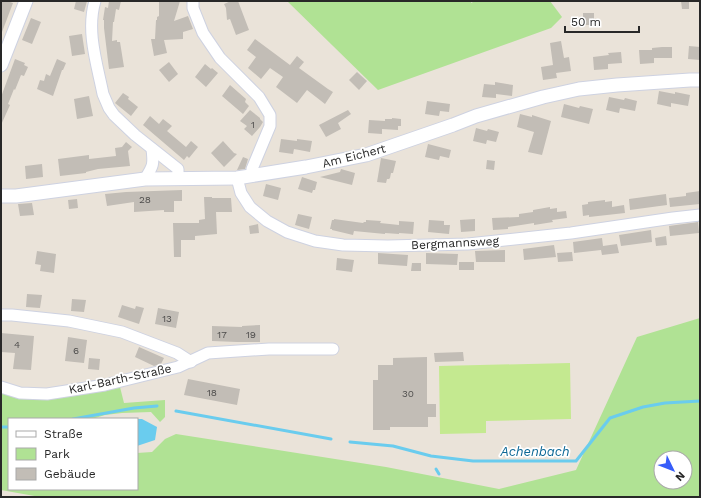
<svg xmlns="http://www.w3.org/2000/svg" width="701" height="498" font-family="'Work Sans',sans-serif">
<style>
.green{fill:#b0e294;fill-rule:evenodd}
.pitch{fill:#c4e990}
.water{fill:#6accee}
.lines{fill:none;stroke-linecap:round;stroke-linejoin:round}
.stream{stroke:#6accee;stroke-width:3}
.building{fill:#c2bdb6}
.minor-casing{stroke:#ced2e1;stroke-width:13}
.tertiary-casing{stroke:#ced2e1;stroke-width:15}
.minor{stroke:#fff;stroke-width:11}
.tertiary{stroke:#fff;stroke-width:13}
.labels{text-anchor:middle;stroke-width:3.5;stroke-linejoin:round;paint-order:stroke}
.number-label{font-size:10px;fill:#4e4d4c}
.street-label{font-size:12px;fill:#282828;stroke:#fff}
.water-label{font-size:13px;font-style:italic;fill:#0d6896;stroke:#fff}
</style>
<rect width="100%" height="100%" fill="#eae3d9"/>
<!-- green -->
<g class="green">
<polygon points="287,1 471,1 471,3 475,1 550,1 562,17 551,28 378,90"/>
<path d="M700,318V497H40L1,490V393L20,399L47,400L120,387L124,403L165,400V417L160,422L151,412L122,413L105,415L92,419H9V489H137V453L152,452L165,439L176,434L386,467L499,489L576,470L637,337ZM661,458H685V482H661Z"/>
</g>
<!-- pitch -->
<polygon class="pitch" points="570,363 571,419 486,421 486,433 440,434 439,366"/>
<!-- water -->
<polygon class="water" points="137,419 142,419 157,427 155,440 137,446"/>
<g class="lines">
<!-- stream -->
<g class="stream">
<polyline points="176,411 331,439"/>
<polyline points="73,419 134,408 157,406"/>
<polyline points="1,427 9,427"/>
<polyline points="350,442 393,446 431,456 473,461 576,461 610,418 643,407 665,403 700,401"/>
<polyline points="436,469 439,474"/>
</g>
</g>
<!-- building -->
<g class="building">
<polygon points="1,1 7,1 13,3 2,32"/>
<polygon points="76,1 87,1 84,12 74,9"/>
<polygon points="109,1 121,1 119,10 116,9 114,22 113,22 112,41 117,40 117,42 120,42 124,67 109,69 104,28 104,20 103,20 105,7 108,8"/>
<polygon points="159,1 180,1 174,21 188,16 193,29 183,32 183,39 164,40 167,53 154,56 151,39 155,39 156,20 157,20 157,17 159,16"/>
<polygon points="231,1 238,1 249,30 236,35 230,19 227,20 226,8 224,4"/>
<polygon points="681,1 689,1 689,9 682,9"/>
<rect x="583" y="13" width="11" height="12"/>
<polygon points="31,18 41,22 32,44 22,40"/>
<polygon points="82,34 85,54 72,56 69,36"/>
<polygon points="255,39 290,65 297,56 304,62 299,68 328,89 333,92 325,104 307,90 297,103 276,87 283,77 270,68 261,79 248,68 256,57 247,50"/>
<polygon points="561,41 564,58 569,57 571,71 556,73 557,78 543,80 541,67 553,65 550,43"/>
<polygon points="689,46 700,47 700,60 688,59"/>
<polygon points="662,47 672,47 672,58 654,58 654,63 640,64 639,50 652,50 652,48"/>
<polygon points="621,52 622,63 608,64 608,69 594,70 593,57 609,55 608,53"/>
<polygon points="15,59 25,63 24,65 28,67 24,76 21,75 15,90 14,89 8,104 10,105 1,125 1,97"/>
<polygon points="57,59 66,63 63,70 62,70 53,96 37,89 40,80 44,81 46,74 50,76"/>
<polygon points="169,62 178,74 169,82 159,70"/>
<polygon points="205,64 211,69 212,68 218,73 206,87 195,77"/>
<polygon points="357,72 367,81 359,90 349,80"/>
<polygon points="495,82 513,85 512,96 496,94 496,98 482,97 484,84 495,85"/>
<polygon points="230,85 246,99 245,102 249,106 243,114 222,96"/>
<polygon points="659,91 675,94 675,92 690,95 688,106 671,103 671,107 657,104"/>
<polygon points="123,93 129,97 128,99 138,107 131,116 115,103"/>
<polygon points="89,96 93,116 77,119 74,99"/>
<polygon points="609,97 624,100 625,98 637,101 635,111 620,108 619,113 606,110"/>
<polygon points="427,101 450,104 449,112 440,111 439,116 425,114"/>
<polygon points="564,104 579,108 580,106 593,109 589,124 561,117"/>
<polygon points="250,110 260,118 260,119 263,122 260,127 252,136 244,129 247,126 240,121"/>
<polygon points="348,110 351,114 338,123 341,129 326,137 319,125"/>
<polygon points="520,114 532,117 532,115 551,121 542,155 528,152 534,132 517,127"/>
<polygon points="150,116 159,124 163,119 172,126 167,131 186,147 191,141 198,147 189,158 187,156 184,160 143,125"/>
<polygon points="392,118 401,119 401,126 398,126 398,130 382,129 382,134 368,133 369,120 385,121 385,119 392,119"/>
<polygon points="476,128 487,131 488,129 499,132 496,142 487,140 486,144 473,141"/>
<polygon points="281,139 297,141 297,139 312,141 310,152 294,149 293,154 279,152"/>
<polygon points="223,141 234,153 237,154 224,167 211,153"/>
<polygon points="126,142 132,147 128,151 130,166 98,169 86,172 86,173 60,176 58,159 89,155 89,159 116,156 115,148 122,147"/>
<polygon points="428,144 451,150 449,158 440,156 439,160 425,157"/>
<polygon points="243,157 248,159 245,169 237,170"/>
<polygon points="381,158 396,161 393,173 391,173 390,178 389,179 387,179 386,183 377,182"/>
<polygon points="487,160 495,161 494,170 486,169"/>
<polygon points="42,164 43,177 26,179 25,166"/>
<polygon points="341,169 355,173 352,185 320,177 340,172"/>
<polygon points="302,177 317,182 315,190 313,190 312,193 298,189"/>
<polygon points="266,184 281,188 278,200 263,196"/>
<polygon points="182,190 182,201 174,201 174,212 164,212 164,210 134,212 134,202 107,206 105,194 126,192"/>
<polygon points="700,191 700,204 670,207 669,198 686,196 686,193"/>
<polygon points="666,194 667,205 630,210 629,199"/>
<polygon points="204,197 212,197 212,198 231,198 232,212 216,212 217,234 195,236 195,240 181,240 181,257 174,257 173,223 199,223 199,220 205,219"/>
<polygon points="77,199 78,208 69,209 68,200"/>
<polygon points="605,200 605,202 612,201 612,207 624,205 625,213 589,217 589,215 583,216 582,205 588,204 588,202"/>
<polygon points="32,203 34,215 20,216 18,204"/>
<polygon points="550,207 550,209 557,208 557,212 566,211 567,218 552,220 553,222 534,225 534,223 508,227 508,229 493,230 492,218 519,217 519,214 533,212 533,210"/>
<polygon points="298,214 312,217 309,229 295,225"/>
<polygon points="334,219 363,223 364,222 366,222 366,220 381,221 380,223 399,225 399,229 399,221 414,222 413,234 399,233 399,234 385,233 385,234 354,231 353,235 332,230 332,229 330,229 332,220 334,220"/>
<polygon points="475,219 475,231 461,232 460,220"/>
<polygon points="429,220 444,221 444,225 450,225 449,234 428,232"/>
<polygon points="698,222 699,233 670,236 669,226"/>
<polygon points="258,224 259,233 250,234 249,226"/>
<polygon points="651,230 652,242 621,246 619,235"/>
<polygon points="666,236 667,245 656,246 655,238"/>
<polygon points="602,238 603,246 617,244 619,253 602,255 601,250 574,253 573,242"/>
<polygon points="554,245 556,257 524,260 523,249"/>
<polygon points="505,250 505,262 476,262 475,251"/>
<polygon points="37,251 56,254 54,273 40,271 41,265 35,264"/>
<polygon points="572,252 573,261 558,262 557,253"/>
<polygon points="378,253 408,255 407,266 378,264"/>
<polygon points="426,253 458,254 457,265 426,264"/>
<polygon points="337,258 354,260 352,272 336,270"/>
<rect x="459" y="262" width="15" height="8"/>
<polygon points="412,263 421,263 421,271 411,271"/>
<polygon points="27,294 42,295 40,308 26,307"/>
<polygon points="72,299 86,300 84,312 71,311"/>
<polygon points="122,305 135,309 136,306 144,308 139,324 118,317"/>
<polygon points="158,308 179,312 176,328 155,324"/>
<polygon points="260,325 260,342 237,342 212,341 212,326 242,327 242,326"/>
<polygon points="1,333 34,336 31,370 13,369 15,353 1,352"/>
<polygon points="68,337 87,340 84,363 65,361"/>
<polygon points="139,347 164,358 161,364 154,366 135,357"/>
<polygon points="463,352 464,361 435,362 434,353"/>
<polygon points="427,357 427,404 436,404 436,417 428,417 428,427 390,427 390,430 373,430 373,380 378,380 378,365 393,365 393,358"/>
<polygon points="89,358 100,359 99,370 88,369"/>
<polygon points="188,379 240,389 237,405 184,395"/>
</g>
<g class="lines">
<!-- minor casing -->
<g class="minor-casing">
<g id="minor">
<path d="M95,1C86,31 97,64 103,94L109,108L114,115L135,135L178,169V179"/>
<polyline points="193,1 193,8 203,33 220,58 259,97 270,115 270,126 252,169 252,176"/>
<polyline points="237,178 241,193 250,207 267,221 287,232 315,241 343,245 388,246 468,244 571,233 673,218 700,215"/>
<path d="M145,179C153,166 154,165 152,149"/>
<polyline points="1,315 12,315 69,321 122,332 177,353 191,362"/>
<polyline points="1,387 20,393 47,394 105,385 178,367 208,353 269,349 333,349"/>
</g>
</g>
<!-- tertiary casing -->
<g class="tertiary-casing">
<g id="tertiary">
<polyline points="1,65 26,1"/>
<polyline points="1,196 16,196 145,179 237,178 306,167 366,155 453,125 476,116 543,97 579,89 617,85 690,80 700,80"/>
</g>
</g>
<!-- minor -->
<use href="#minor" class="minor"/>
<!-- tertiary -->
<use href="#tertiary" class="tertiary"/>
</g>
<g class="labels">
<!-- number labels -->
<g class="number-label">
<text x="253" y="128">1</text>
<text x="145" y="203">28</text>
<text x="167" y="322">13</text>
<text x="222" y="338">17</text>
<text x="251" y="338">19</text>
<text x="17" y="348">4</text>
<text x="76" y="354">6</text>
<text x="212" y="396">18</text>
<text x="408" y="397">30</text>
</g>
<!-- street labels -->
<g class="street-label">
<text transform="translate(354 156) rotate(-14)" y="4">Am Eichert</text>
<text transform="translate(455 243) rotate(-3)" y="4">Bergmannsweg</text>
<text transform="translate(120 379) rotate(-12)" y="4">Karl-Barth-Straße</text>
</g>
<!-- water labels -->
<g class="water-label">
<text x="535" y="456">Achenbach</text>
</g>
</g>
<!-- border -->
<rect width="701" height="498" fill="none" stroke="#282828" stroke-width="4"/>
<!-- legend -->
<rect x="8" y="418" width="130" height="72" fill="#ffffff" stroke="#a9a9a9"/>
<rect x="16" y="431" width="20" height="6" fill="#ffffff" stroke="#a9a9a9"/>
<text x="44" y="438" font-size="12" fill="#282828">Straße</text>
<rect x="16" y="448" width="20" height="12" fill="#b0e294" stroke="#a9a9a9"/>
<text x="44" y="458" font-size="12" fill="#282828">Park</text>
<rect x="16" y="468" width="20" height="12" fill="#c2bdb6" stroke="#a9a9a9"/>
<text x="44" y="478" font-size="12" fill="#282828">Gebäude</text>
<!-- north arrow -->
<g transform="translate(673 470) rotate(133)"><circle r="19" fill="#ffffff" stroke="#a9a9a9"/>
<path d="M0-3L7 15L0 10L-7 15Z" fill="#375df9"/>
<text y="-6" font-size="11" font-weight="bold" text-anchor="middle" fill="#282828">N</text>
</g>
<!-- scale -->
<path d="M565 26v6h74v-6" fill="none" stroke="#282828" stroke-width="2"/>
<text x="571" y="26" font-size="12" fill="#282828" stroke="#ffffff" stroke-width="3" paint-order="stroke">50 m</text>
</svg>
